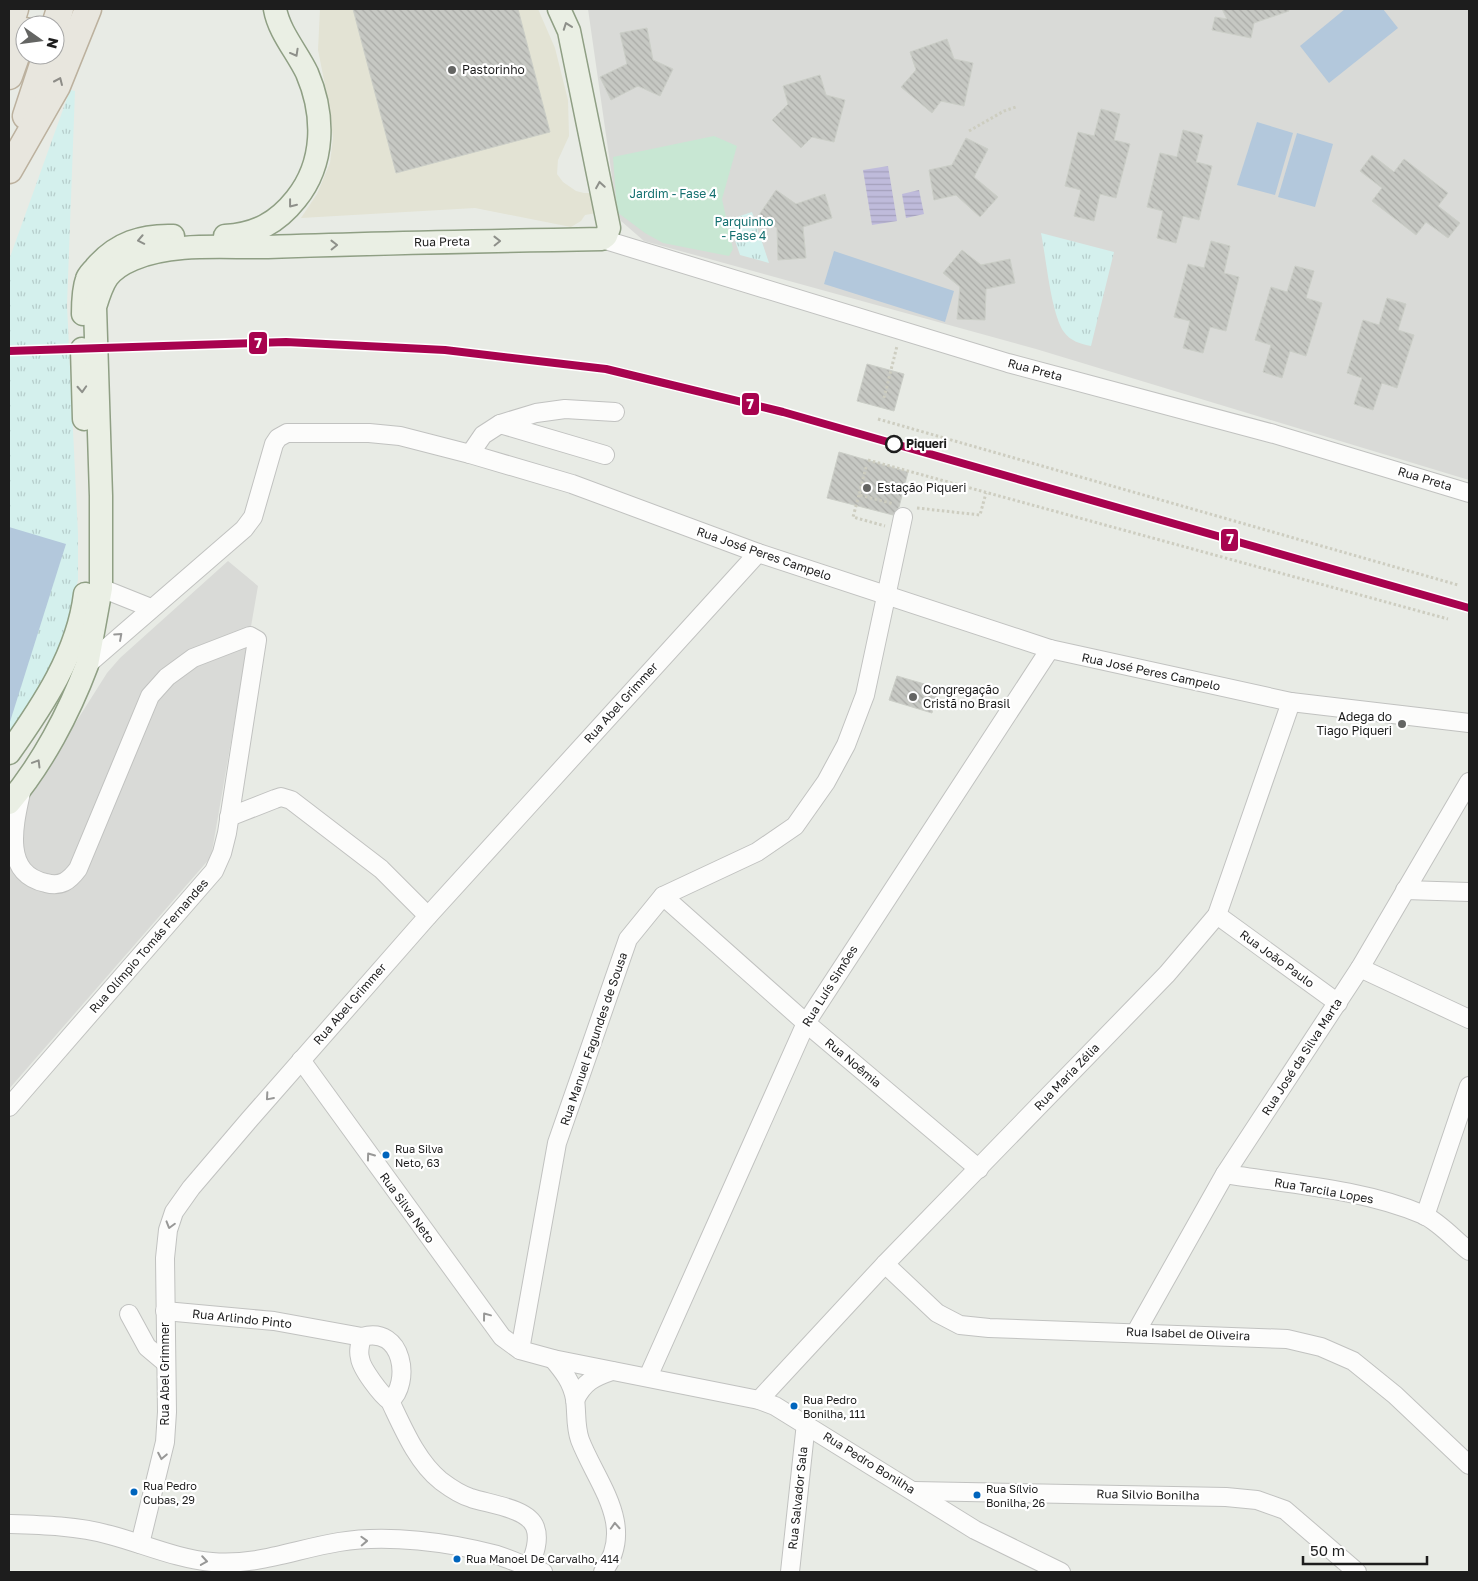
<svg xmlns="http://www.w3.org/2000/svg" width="1478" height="1581" font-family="'Golos Text',sans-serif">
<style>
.residential{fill:#d9dad7}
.commercial{fill:#e3e3d4}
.park{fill:url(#park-tufts)}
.garden{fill:#c8e7d3}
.pitch{fill:#b3c8dc}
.water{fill:url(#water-rules)}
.building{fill:url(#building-back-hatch);stroke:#cbcec7}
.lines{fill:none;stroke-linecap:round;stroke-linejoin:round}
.minor-casing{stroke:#c1c2c0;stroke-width:20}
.major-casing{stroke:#8f9f84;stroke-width:25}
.highway-casing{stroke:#bcb19e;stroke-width:29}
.path{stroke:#cdcdc0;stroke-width:3;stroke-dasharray:2.5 2.5;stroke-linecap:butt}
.minor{stroke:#fcfcfb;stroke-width:18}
.major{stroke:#eaefe4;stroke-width:22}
.highway{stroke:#e8e6de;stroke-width:26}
.rail-1-casing{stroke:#fff;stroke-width:11}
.rail-1{stroke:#a8034f;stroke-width:8}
.oneway{stroke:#8e908a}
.oneway2{stroke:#8d8c87}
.oneway3{stroke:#989897}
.poi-dot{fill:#646563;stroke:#fff;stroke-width:2}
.stop-dot{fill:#fff;stroke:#1d1d1d;stroke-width:2.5}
.bus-dot{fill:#0065bd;stroke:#fff;stroke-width:2}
.labels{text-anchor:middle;stroke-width:4.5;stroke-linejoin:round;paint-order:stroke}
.bus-label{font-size:11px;fill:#1d1d1d;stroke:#fff;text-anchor:start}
.poi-label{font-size:12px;fill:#1d1d1d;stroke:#fff;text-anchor:start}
.park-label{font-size:12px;fill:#157070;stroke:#fff}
.street-label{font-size:12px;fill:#1d1d1d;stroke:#fff}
.stop-label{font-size:12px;font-weight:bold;fill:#1d1d1d;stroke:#fff;text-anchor:start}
.line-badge{stroke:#fff;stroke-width:2}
.badge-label{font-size:14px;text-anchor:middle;font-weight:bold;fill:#fff}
</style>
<defs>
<pattern id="park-tufts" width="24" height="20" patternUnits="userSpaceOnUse" patternTransform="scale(1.25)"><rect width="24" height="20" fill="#d4f0ed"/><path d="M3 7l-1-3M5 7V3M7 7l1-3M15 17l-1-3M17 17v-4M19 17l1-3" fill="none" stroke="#b6cdcb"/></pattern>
<pattern id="water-rules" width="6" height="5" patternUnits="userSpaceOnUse" patternTransform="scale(1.25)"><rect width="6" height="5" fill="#bfbbdb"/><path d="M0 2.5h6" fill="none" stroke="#a4a0bc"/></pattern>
<pattern id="building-back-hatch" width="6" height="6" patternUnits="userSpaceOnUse" patternTransform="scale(1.25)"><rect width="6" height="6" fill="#c6c8c3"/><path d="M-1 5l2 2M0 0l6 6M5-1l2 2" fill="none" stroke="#aaaba7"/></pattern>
</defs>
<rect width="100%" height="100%" fill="#e8ebe5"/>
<!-- residential -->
<g class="residential">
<polygon points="588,9 1469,9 1469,480 1036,349 644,241 621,221 617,212"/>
<polygon points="228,561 258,586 211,857 9,1089 9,818 64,741 107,673 120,658"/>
</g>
<!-- commercial -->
<polygon class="commercial" points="320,9 538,9 555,48 568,100 569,136 558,160 557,174 563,182 576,191 584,193 594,193 596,213 585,215 581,221 571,227 475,208 301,218 317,194 330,163 333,138 329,105 318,50"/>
<!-- park -->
<g class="park">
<polygon points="70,90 75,91 67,305 78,534 78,580 63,639 43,687 9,737 9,260"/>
<polygon points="752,212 769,263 740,255 728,220"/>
<path d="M1041,233L1114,252L1091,346C1081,344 1070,341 1064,332C1051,314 1046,257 1041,233Z"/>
</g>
<!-- garden -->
<polygon class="garden" points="714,136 737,146 722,199 733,249 729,256 663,243 645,233 617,212 613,157"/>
<!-- pitch -->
<g class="pitch">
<polygon points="1345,9 1383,9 1398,28 1329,83 1300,46"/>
<polygon points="1257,122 1293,133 1275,195 1237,185"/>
<polygon points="1297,133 1333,144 1315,207 1278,197"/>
<polygon points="834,251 954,291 945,322 824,284"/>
<polygon points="9,527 66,544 9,725"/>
</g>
<!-- water -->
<g class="water">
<polygon points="888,166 897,221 872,225 863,170"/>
<polygon points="919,190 924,214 906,218 902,194"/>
</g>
<!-- building -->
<g class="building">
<polygon points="353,9 518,9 550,132 396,173"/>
<polygon points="1222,9 1288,9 1289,11 1254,23 1251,38 1212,30 1215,17 1227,19"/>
<polygon points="647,28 653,60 673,69 660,96 638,86 611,100 600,77 627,64 620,33"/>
<polygon points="947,39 954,59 973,63 964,106 941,101 932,113 901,87 916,70 910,52"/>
<polygon points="820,75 826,95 845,100 834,142 812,137 801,148 772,120 788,104 783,86"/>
<polygon points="1101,109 1120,114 1114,140 1130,144 1116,198 1100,194 1094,221 1074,216 1081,190 1065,186 1078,132 1094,136"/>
<polygon points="1183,130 1203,135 1196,162 1212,166 1199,220 1183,216 1176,243 1157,238 1163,211 1147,207 1160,153 1177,157"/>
<polygon points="966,138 988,149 974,177 998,197 980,217 956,195 934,200 929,170 952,165"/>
<polygon points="1372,155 1394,172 1404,159 1448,193 1438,206 1460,223 1448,238 1426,222 1416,235 1372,201 1382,188 1360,171"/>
<polygon points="776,190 796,204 825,194 832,218 803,227 806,258 778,260 777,228 759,215"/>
<polygon points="1211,241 1230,246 1224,273 1239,277 1226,331 1210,327 1203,353 1183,348 1190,321 1174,317 1188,264 1204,268"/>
<polygon points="962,250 981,265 1010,259 1015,283 986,289 985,320 957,319 960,287 943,273"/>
<polygon points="1295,266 1314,271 1306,298 1322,303 1306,356 1290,351 1282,378 1263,372 1271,345 1255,340 1271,287 1287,292"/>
<polygon points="1387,298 1406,304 1398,330 1414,335 1397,388 1382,383 1373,410 1354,404 1362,378 1347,373 1363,320 1379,325"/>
<polygon points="867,364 904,374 894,411 857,401"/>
<polygon points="839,452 908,472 899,507 893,515 827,498"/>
<polygon points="897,676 938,688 932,713 889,700"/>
</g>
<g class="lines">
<!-- minor casing -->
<g class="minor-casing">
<g id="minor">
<polyline points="602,239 1008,363 1274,434 1469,493"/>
<polyline points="500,424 536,413 565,409 615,412"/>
<polyline points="470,454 483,435 500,424 605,455"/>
<polyline points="101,588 151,608"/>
<polyline points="87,665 244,529 253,517 274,444 278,438 287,433 369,433 400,436 470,454 572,484 758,553 1050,649 1291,702 1469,723"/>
<polyline points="229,817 275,799 281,797 291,800 381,869 428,916"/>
<polyline points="1405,890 1469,892"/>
<polyline points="663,896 806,1023 979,1169"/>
<polyline points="1217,915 1338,1003"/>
<polyline points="1360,968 1469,1019"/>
<polyline points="301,1060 502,1337 520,1350 553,1359 759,1400 775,1406 975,1530 1061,1572"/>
<path d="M9,1107L214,871L222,853L227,833L257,640L250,636L193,658L167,677L150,696L78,869C69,881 61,887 46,883C0,873 15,821 22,788"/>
<path d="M1225,1174C1289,1184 1364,1189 1424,1215C1440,1223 1455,1240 1469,1251"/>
<polyline points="1425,1216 1469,1086"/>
<polyline points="885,1264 937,1313 960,1325 989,1328 1287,1339 1321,1347 1353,1361 1395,1395 1469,1465"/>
<path d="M165,1311L274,1321L362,1337C404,1325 411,1384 390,1401"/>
<polyline points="129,1314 147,1347 166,1363"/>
<polyline points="1136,1332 1225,1174 1360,968 1469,782"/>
<path d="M362,1337C360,1344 358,1351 360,1358C361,1368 381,1395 390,1401C403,1428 417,1462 441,1481C449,1487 461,1495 471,1498C488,1504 528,1508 535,1527C540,1540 534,1555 529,1568"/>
<polyline points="520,1350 557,1143 628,939 663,896 757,852 795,826 826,782 846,745 865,695 903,517"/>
<path d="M553,1359C563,1371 572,1382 575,1399C577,1413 575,1426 580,1440C596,1482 637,1526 603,1572"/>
<polyline points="648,1377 806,1023 1050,649"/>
<path d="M575,1400C584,1382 594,1377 612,1371"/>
<polyline points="759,1400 885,1264 1167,974 1217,915 1291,702"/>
<polyline points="914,1491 1226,1497 1257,1500 1285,1510 1357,1572"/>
<path d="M9,1524C42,1525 78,1526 110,1535C144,1544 177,1559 212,1562C257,1566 296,1549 339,1542C387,1534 450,1542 497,1555C512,1560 527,1567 543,1572"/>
<polyline points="140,1544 165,1442 167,1412 165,1258 168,1230 174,1212 191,1188 249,1120 428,916 758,553"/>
<polyline points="790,1572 806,1423"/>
</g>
</g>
<!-- major casing -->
<g class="major-casing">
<g id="major">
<path d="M225,236C256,234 277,223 296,199C325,163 325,115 307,73C297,52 279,32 275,9"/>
<path d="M83,314C83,303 83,290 87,279C88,275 93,271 96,267C117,243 142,235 173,236"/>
<polyline points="82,349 84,419"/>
<path d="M9,753C43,705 78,653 85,594"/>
<path d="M9,803C42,764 69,713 87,665L101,588V496L95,307C103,281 107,270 133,259C174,242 225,248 268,247C379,243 490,241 602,239L606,236L609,228L569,31L559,9"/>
</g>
</g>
<!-- highway casing -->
<g class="highway-casing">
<g id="highway">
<polyline points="55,25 60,9"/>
<polyline points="9,28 15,9"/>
<polyline points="9,76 25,31"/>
<polyline points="26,116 46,55"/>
<polyline points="9,170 57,86 88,9"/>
</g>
</g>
<!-- path -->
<g class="path">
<polyline points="969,131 1004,111 1016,107"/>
<polyline points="884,398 897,346"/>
<polyline points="878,419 1458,585"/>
<polyline points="868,460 1448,619"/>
<polyline points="866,467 859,495 894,504"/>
<polyline points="859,495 853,517 885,526"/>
<polyline points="917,508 980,515 986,493"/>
</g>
<!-- minor -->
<use href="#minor" class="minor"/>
<!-- major -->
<use href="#major" class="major"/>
<!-- highway -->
<use href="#highway" class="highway"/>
<!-- rail-1 casing -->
<g class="rail-1-casing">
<polyline id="rail-1" points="9,351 286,342 445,350 606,369 783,412 1469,608"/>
</g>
<!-- rail-1 -->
<use href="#rail-1" class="rail-1"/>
</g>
<!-- one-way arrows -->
<defs><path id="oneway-chevron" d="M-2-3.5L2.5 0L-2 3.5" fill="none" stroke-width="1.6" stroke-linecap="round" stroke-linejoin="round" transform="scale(1.25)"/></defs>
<g class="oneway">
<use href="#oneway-chevron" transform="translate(567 26) rotate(-110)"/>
<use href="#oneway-chevron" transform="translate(295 53) rotate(61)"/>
<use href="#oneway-chevron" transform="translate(600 185) rotate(-99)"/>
<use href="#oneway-chevron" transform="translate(292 204) rotate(128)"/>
<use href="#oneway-chevron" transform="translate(141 240) rotate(169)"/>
<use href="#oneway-chevron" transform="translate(497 241) rotate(-1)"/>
<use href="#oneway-chevron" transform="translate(334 245) rotate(-1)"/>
<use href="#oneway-chevron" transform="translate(82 389) rotate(87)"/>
<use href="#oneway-chevron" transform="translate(37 763) rotate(-59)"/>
</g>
<use class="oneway2" href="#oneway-chevron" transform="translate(59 81) rotate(-66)"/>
<g class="oneway3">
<use href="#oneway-chevron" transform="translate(119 636) rotate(-42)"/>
<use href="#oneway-chevron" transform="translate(269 1097) rotate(131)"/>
<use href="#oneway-chevron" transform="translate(370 1156) rotate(-126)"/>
<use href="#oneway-chevron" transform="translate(170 1225) rotate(106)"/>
<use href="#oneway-chevron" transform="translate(486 1316) rotate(-127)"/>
<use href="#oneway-chevron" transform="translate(162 1456) rotate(101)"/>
<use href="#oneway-chevron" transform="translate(615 1526) rotate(-93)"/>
<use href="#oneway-chevron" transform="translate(364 1541) rotate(-2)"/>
<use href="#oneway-chevron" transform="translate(204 1561) rotate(9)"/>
</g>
<!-- markers -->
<g class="poi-dot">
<circle cx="452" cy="70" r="5"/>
<circle cx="867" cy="488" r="5"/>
<circle cx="913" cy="697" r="5"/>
<circle cx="1402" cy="724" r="5"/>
</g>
<circle class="stop-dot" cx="894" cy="444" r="8"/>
<g class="bus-dot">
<circle cx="386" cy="1155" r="4.5"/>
<circle cx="794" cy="1406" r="4.5"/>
<circle cx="134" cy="1492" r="4.5"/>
<circle cx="977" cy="1495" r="4.5"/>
<circle cx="457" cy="1559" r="4.5"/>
</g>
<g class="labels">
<!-- bus labels -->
<g class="bus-label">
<text x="395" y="1153">Rua Silva<tspan x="395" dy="14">Neto, 63</tspan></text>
<text x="803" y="1404">Rua Pedro<tspan x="803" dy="14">Bonilha, 111</tspan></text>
<text x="143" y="1490">Rua Pedro<tspan x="143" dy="14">Cubas, 29</tspan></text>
<text x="986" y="1493">Rua Sílvio<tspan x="986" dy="14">Bonilha, 26</tspan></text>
<text x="466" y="1563">Rua Manoel De Carvalho, 414</text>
</g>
<!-- poi labels -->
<g class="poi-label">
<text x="462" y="74">Pastorinho</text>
<text x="877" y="492">Estação Piqueri</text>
<text x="923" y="694">Congregação<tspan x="923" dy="14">Cristã no Brasil</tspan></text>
<text x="1392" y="721" text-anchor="end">Adega do<tspan x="1392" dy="14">Tiago Piqueri</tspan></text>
</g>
<!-- park labels -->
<g class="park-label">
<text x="673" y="198">Jardim - Fase 4</text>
<text x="744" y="226">Parquinho<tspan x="744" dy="14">- Fase 4</tspan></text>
</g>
<!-- street labels -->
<g class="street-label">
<text transform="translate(442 242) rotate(-1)" y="4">Rua Preta</text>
<text transform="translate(1035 370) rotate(15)" y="4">Rua Preta</text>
<text transform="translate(1425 479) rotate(17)" y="4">Rua Preta</text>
<text transform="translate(764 554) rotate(19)" y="4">Rua José Peres Campelo</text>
<text transform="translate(1151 672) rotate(12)" y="4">Rua José Peres Campelo</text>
<text transform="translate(621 703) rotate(-48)" y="4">Rua Abel Grimmer</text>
<text transform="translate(149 946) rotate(-49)" y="4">Rua Olímpio Tomás Fernandes</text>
<text transform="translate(1277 959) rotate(36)" y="4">Rua João Paulo</text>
<text transform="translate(830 986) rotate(-58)" y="4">Rua Luís Simões</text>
<text transform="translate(350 1004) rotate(-49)" y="4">Rua Abel Grimmer</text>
<text transform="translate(594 1039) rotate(-71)" y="4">Rua Manuel Fagundes de Sousa</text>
<text transform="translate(1302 1057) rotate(-57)" y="4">Rua José da Silva Marta</text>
<text transform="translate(853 1063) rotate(40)" y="4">Rua Noêmia</text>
<text transform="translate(1067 1077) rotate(-46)" y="4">Rua Maria Zélia</text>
<text transform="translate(1324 1191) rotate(10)" y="4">Rua Tarcila Lopes</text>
<text transform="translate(407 1208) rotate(54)" y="4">Rua Silva Neto</text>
<text transform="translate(242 1319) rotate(6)" y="4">Rua Arlindo Pinto</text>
<text transform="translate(1188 1334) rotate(2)" y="4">Rua Isabel de Oliveira</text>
<text transform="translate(165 1374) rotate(-90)" y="4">Rua Abel Grimmer</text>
<text transform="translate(869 1463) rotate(32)" y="4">Rua Pedro Bonilha</text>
<text transform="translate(1148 1495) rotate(1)" y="4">Rua Silvio Bonilha</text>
<text transform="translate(798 1498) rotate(-84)" y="4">Rua Salvador Sala</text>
</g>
<!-- stop labels -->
<g class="stop-label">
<text x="906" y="448">Piqueri</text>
</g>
</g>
<g class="line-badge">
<rect x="248" y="331" width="20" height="24" rx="5" fill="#a8034f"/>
<rect x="741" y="392" width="19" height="24" rx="5" fill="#a8034f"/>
<rect x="1220" y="528" width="19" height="24" rx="5" fill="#a8034f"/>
</g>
<g class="badge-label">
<text x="258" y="348">7</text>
<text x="750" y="409">7</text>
<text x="1230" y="544">7</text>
</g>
<!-- border -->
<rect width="1478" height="1581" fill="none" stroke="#1d1d1d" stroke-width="20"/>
<!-- north arrow -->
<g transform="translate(40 40) rotate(104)"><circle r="24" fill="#ffffff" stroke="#a5a5a5"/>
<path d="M0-4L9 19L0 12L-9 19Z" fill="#646563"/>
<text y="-8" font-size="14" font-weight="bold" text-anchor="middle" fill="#1d1d1d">N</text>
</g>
<!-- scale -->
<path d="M1303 1556v8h124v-8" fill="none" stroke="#1d1d1d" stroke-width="2.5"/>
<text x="1310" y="1556" font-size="15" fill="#1d1d1d" stroke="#ffffff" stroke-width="4" paint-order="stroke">50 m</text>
</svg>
